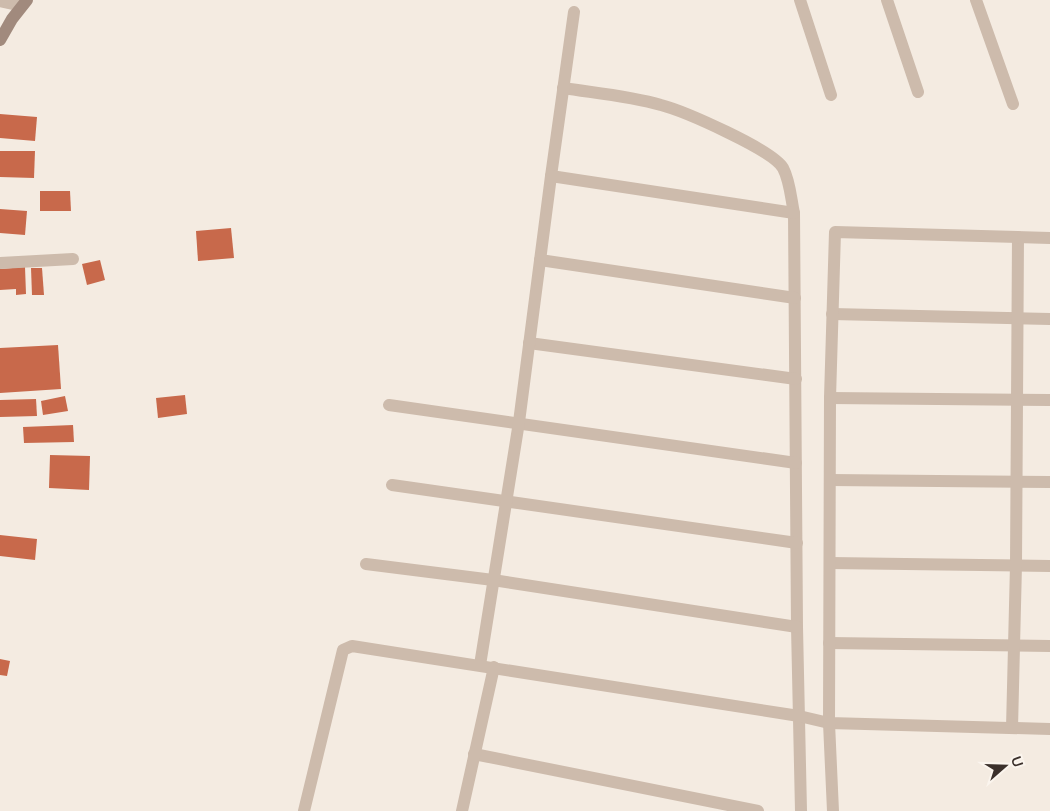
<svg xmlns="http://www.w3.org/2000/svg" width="1050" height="811" font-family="'Nunito Sans',sans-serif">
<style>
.building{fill:#c8694b}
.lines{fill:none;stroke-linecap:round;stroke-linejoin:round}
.street{stroke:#cdbbac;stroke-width:12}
.secondary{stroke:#a18a7d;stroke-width:12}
</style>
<rect width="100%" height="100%" fill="#f4ebe1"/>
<!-- building -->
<g class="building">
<polygon points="0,114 37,117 35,141 0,138"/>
<polygon points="0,151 35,151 34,178 0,177"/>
<polygon points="40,191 70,191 71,211 40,211"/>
<polygon points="0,209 27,211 25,235 0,233"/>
<polygon points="231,228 234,258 198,261 196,231"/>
<polygon points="100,260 105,280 87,285 82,264"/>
<polygon points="25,267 26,294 16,295 16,289 0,290 0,269"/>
<polygon points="31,268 42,268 44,295 32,295"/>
<polygon points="58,345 61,389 0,393 0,348"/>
<polygon points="185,395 187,414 158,418 156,398"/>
<polygon points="65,396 68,411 43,415 41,401"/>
<polygon points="36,399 37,416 0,417 0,400"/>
<polygon points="73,425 74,442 24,443 23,427"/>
<polygon points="50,455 90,456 89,490 49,488"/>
<polygon points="0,535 37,539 35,560 0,556"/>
<polygon points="0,659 10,661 7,676 0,675"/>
</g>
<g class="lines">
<!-- street -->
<g class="street">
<polyline points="800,0 831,95"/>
<polyline points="887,0 918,92"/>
<polyline points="976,0 1013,104"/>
<polyline points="0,1 22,6"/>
<path d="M563,88C595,93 630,96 661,105C684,111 773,150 783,168C790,181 791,199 794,213L797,627L801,811"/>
<polyline points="551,176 574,12"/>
<polyline points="540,260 795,298"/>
<polyline points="0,263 73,259"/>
<polyline points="832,314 1050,319"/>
<polyline points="529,343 796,379"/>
<polyline points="830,398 1050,400"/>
<polyline points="389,405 796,463"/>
<polyline points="830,480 1050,482"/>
<polyline points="392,485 797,543"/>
<polyline points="830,563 1050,566"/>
<polyline points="366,564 493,580 797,627"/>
<polyline points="829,643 1050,646"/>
<polyline points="480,665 519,422 551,176 794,213"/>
<polyline points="1012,728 1016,565 1018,237"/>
<polyline points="474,754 758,811"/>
<polyline points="304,811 343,650 352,646 799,716 829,723 1050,729"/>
<polyline points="462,811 494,667"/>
<polyline points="833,811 829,723 830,398 835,232 1050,238"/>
</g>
<!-- secondary -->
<polyline class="secondary" points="0,40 12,19 27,0"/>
</g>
<!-- north arrow -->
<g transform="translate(1005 766) rotate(70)" stroke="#fbf5ee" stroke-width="4" paint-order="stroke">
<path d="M0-4L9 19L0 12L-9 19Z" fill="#3b302b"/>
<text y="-8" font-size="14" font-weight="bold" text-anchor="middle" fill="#3b302b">U</text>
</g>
</svg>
